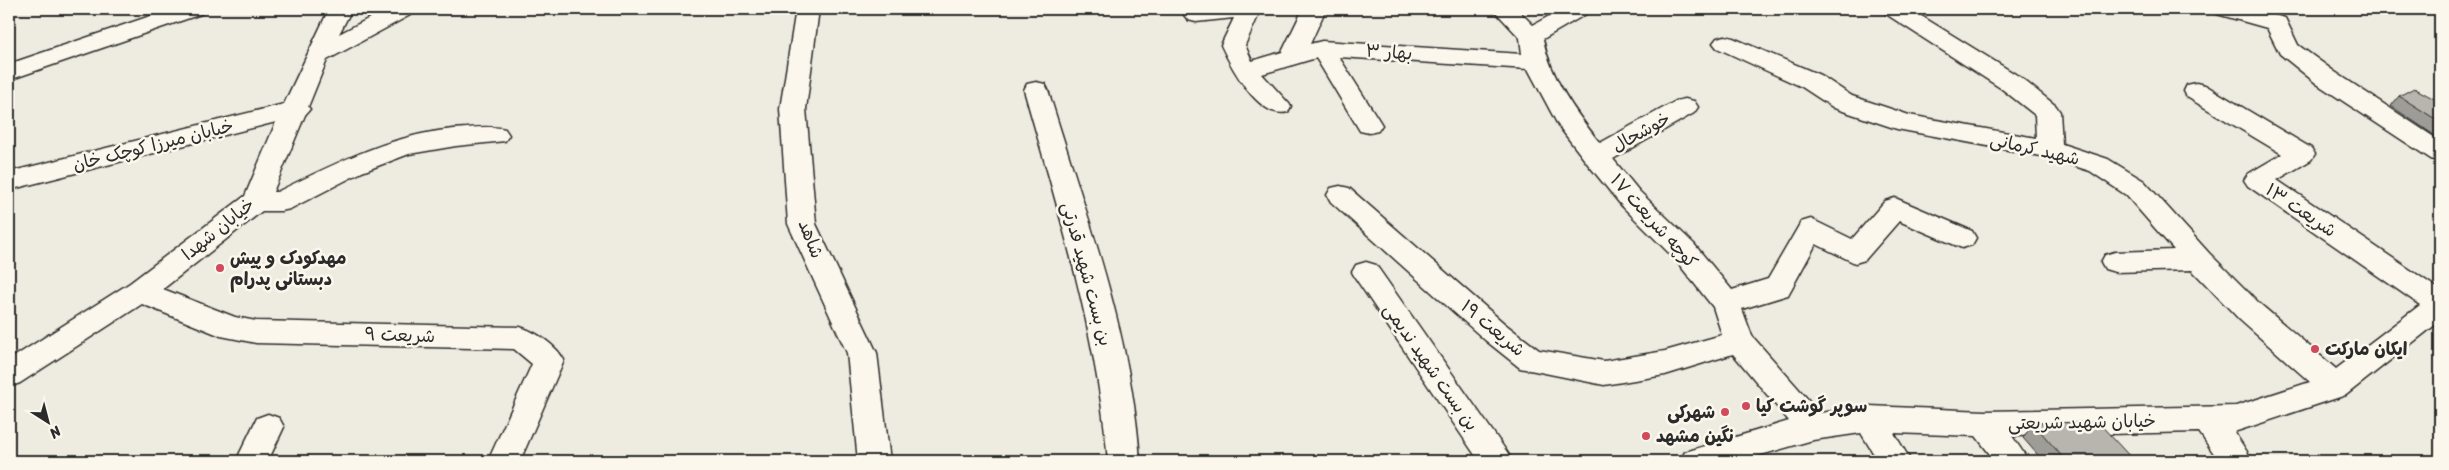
<svg xmlns="http://www.w3.org/2000/svg" width="2449" height="470" font-family="Sriracha,'Playpen Sans Arabic',sans-serif">
<style>
.lines{fill:none;stroke-linecap:round;stroke-linejoin:round}
.minor-casing{stroke:#2b2b2b;stroke-width:3}
.minor{fill:#fbf7ec;fill-rule:evenodd}
.wall{fill:#9e9c96;stroke:#2b2b2b}
.building{fill:#b8b5ae;stroke:#2b2b2b}
.poi-dot{fill:#d1495b;stroke:#fbf7ec;stroke-width:2}
.labels{text-anchor:middle;stroke-width:5;stroke-linejoin:round;paint-order:stroke}
.street-label{font-size:18px;fill:#2b2b2b;stroke:#fbf7ec}
.poi-label{font-size:18px;font-weight:bold;fill:#2b2b2b;stroke:#fbf7ec;text-anchor:start}
</style>
<rect width="100%" height="100%" fill="#eeebe0"/>
<filter id="ink" filterUnits="userSpaceOnUse"><feTurbulence type="fractalNoise" baseFrequency=".02" numOctaves="2"/><feDisplacementMap in="SourceGraphic" scale="10" xChannelSelector="R" yChannelSelector="G"/><feConvolveMatrix kernelMatrix="1 2 1 2 8 2 1 2 1" color-interpolation-filters="sRGB"/></filter>
<g filter="url(#ink)">
<g class="lines">
<!-- minor casing -->
<g class="minor-casing">
<g id="minor">
<polygon points="171,9 205,9 201,14 9,80 9,64"/>
<path d="M329,9H352L339,34L387,9H416L412,14L327,60L308,107L310,109L305,115L273,192H277C338,162 398,131 467,128C480,127 493,126 505,129L509,135L505,141L456,146L409,154L362,172L290,209L281,211H262L163,289L235,317L256,321L520,327C536,332 556,345 564,360L520,461H488L532,364L514,349L256,343L221,336L142,304L20,383L9,387V360L130,283L245,196L276,122L9,190V172L284,104Z"/>
<polygon points="796,9 819,9 806,109 816,224 877,353 890,461 858,461 847,353 788,224 780,109"/>
<path d="M1193,9H1251L1258,16L1245,45L1252,61L1282,52L1303,9H1323L1325,11L1310,44L1322,41L1522,54L1520,38L1493,9H1517L1533,25L1562,9H1589L1586,14L1543,39C1551,79 1575,112 1600,143L1676,101L1685,99L1694,101L1698,107L1694,113L1613,159L1639,191L1694,244L1732,290L1768,279L1801,222L1811,219L1852,239L1885,201L1895,198L1972,231L1976,238L1972,245L1962,248L1899,221L1865,260L1855,263L1816,244L1788,295L1742,309L1752,336L1820,413L1869,406L1985,411L2236,406L2310,382L2240,320L2192,270L2115,272L2105,269L2101,262L2105,255L2115,252L2174,250L2126,195L2090,171L2046,157L1897,129L1834,108L1802,87L1717,48L1713,43L1717,38L1725,36L1733,38L1820,75L1852,96L1909,115L2036,138L2035,115L2002,89L1886,14L1883,9H1910L2020,77L2056,106L2060,112L2062,144L2108,159L2144,181L2209,253L2260,304L2336,369L2420,305L2248,186L2244,180L2248,174L2282,154L2187,97L2184,91L2187,85L2196,83L2205,85L2311,148L2315,154L2311,160L2277,180L2440,290V321L2346,395L2234,432L2253,461H2219L2199,432L2012,436L2029,461H1995L1976,436L1894,433L1911,461H1878L1861,433L1813,440L1740,461H1680L1685,452L1789,421L1733,354L1665,375L1604,385L1520,368L1485,340L1331,202L1327,195L1331,188L1340,186L1349,188L1505,324L1539,350L1604,361L1665,351L1722,335L1713,307L1674,258L1621,205L1587,163L1558,125L1528,69L1339,57L1382,125L1378,131L1369,133L1360,131L1316,58L1262,74L1291,106L1288,112C1259,120 1231,67 1221,45L1234,18L1196,22L1188,20L1184,15L1188,10Z"/>
<polygon points="2214,9 2251,9 2285,18 2298,45 2335,72 2440,141 2440,162 2431,159 2317,84 2280,54 2267,28 2217,14"/>
<path d="M1036,82L1045,84L1048,90C1085,211 1132,334 1140,461H1108C1097,333 1059,213 1024,90L1027,84Z"/>
<polygon points="1366,262 1376,265 1507,452 1512,461 1479,461 1356,279 1352,272 1356,265"/>
<polygon points="268,414 279,418 284,427 268,461 236,461 257,418"/>
</g>
</g>
<!-- minor -->
<use href="#minor" class="minor"/>
</g>
<!-- wall -->
<g class="wall">
<polygon points="2399,96 2440,102 2440,139 2391,106"/>
<polygon points="2033,423 2134,461 2043,461 2023,438"/>
</g>
<!-- building -->
<g class="building">
<polygon points="2414,88 2440,102 2440,122 2399,96"/>
<polygon points="2098,422 2134,461 2066,461 2033,423"/>
</g>
</g>
<!-- markers -->
<g class="poi-dot">
<circle cx="220" cy="268" r="5"/>
<circle cx="2315" cy="349" r="5"/>
<circle cx="1746" cy="406" r="5"/>
<circle cx="1725" cy="412" r="5"/>
<circle cx="1646" cy="436" r="5"/>
</g>
<g class="labels">
<!-- street labels -->
<g class="street-label">
<text transform="translate(1389 52) rotate(4)" y="6">بهار ۳</text>
<text transform="translate(1641 132) rotate(-29)" y="6">خوشحال</text>
<text transform="translate(153 145) rotate(-14)" y="6">خیابان میرزا کوچک خان</text>
<text transform="translate(2035 149) rotate(13)" y="6">شهید کرمانی</text>
<text transform="translate(2301 210) rotate(34)" y="6">شریعت ۱۳</text>
<text transform="translate(1654 221) rotate(48)" y="6">کوچه شریعت ۱۷</text>
<text transform="translate(218 229) rotate(-39)" y="6">خیابان شهدا</text>
<text transform="translate(811 239) rotate(69)" y="6">شاهد</text>
<text transform="translate(1087 274) rotate(75)" y="6">بن بست شهید قدرتی</text>
<text transform="translate(1493 328) rotate(40)" y="6">شریعت ۱۹</text>
<text transform="translate(400 335) rotate(2)" y="6">شریعت ۹</text>
<text transform="translate(1431 367) rotate(55)" y="6">بن بست شهید ندیمی</text>
<text transform="translate(2082 422) rotate(-1)" y="6">خیابان شهید شریعتی</text>
</g>
<!-- poi labels -->
<g class="poi-label">
<text x="230" y="264">مهدکودک و پیش<tspan x="230" dy="21">دبستانی پدرام</tspan></text>
<text x="2325" y="355">ایکان مارکت</text>
<text x="1756" y="412">سوپر گوشت کیا</text>
<text x="1715" y="418" text-anchor="end">شهرکی</text>
<text x="1656" y="442">نگین مشهد</text>
</g>
</g>
<!-- margin -->
<rect width="2449" height="470" fill="none" stroke="#fbf7ec" stroke-width="30"/>
<rect x="15" y="15" width="2419" height="440" fill="none" stroke="#2b2b2b" stroke-width="2" filter="url(#ink)"/>
<!-- north arrow -->
<g transform="translate(48 422) rotate(144)" stroke="#fbf7ec" stroke-width="4" paint-order="stroke">
<path d="M0-4L9 19L0 12L-9 19Z" fill="#2b2b2b"/>
<text y="-8" font-size="14" font-weight="bold" text-anchor="middle" fill="#2b2b2b">N</text>
</g>
</svg>
